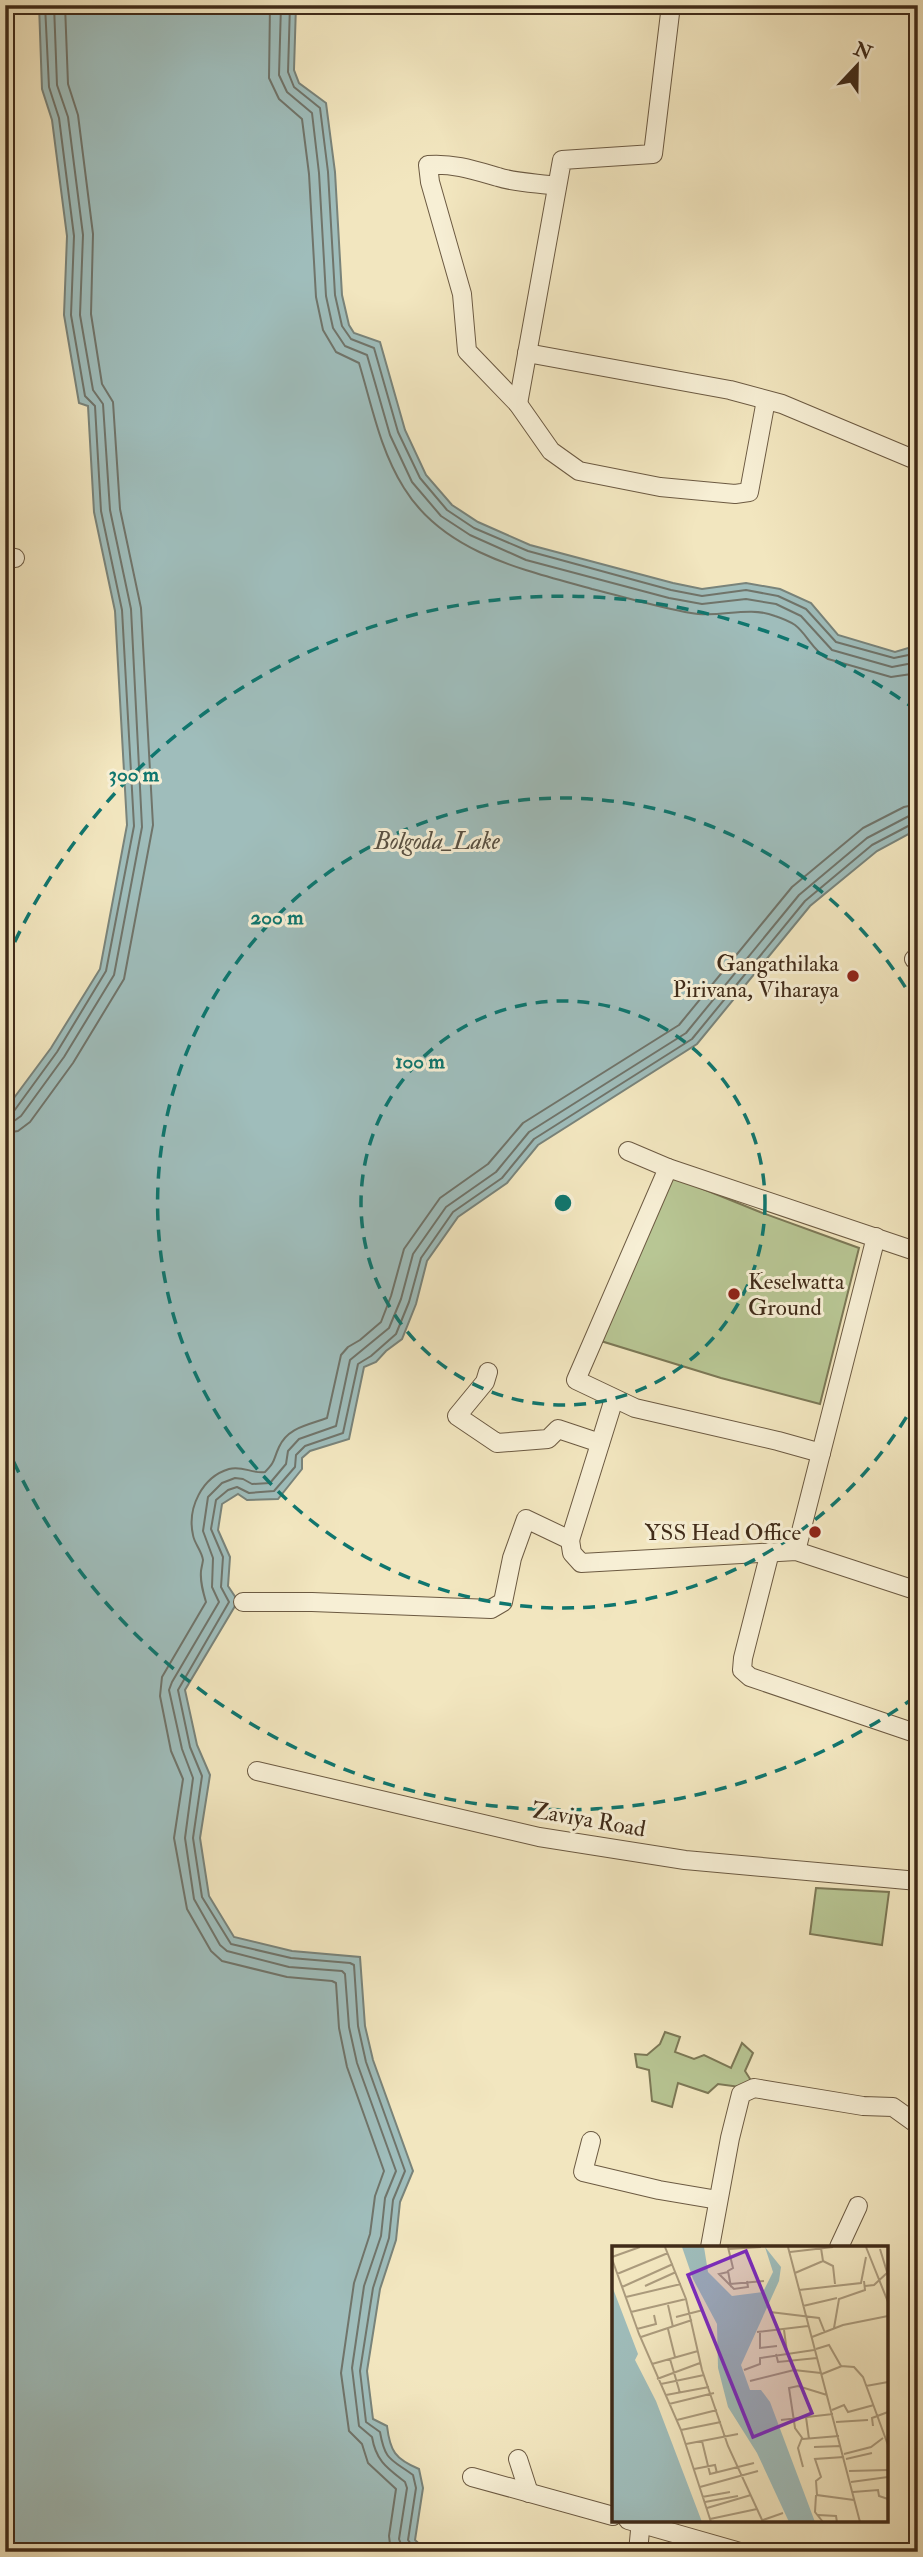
<svg xmlns="http://www.w3.org/2000/svg" width="923" height="2557" font-family="'IM FELL Double Pica',serif">
<style>
.green{fill:#b8c694;stroke:#7c7856;stroke-width:2}
.water{fill:#9fbdbb;stroke:#79837a;stroke-width:2}
.lines{fill:none;stroke-linecap:round;stroke-linejoin:round}
.shore{stroke:#70746a;stroke-width:2}
.minor-casing{stroke:#6c5a42;stroke-width:20}
.minor{stroke:#f7efd5;stroke-width:18}
.ring{fill:none;stroke:#0f766e;stroke-width:3.5;stroke-dasharray:12 9}
.poi-dot{fill:#8f2418;stroke:#f7efd5;stroke-width:2.5}
.labels{text-anchor:middle;stroke-width:6;stroke-linejoin:round;paint-order:stroke}
.poi-label{font-size:23px;fill:#402b19;stroke:#f7efd5;text-anchor:end}
.street-label{font-size:23px;fill:#402b19;stroke:#f7efd5}
.water-label{font-size:24px;font-style:italic;fill:#585042;stroke:#f7efd5}
.inset-road{fill:none;stroke:#ab9b7d;stroke-width:2}
.view{fill:#7b2cbf;fill-opacity:0.15;stroke:#7b2cbf;stroke-width:3.5}
.inset-edge{fill:none;stroke:#402b19;stroke-width:3.5}
.centre{fill:#0f766e;stroke:#f7efd5;stroke-width:3.5}
.ring-label{font-size:21px;text-anchor:middle;font-weight:bold;fill:#0f766e;stroke:#f7efd5;stroke-width:6;stroke-linejoin:round;paint-order:stroke}
</style>
<rect width="100%" height="100%" fill="#f2e6bf"/>
<filter id="stains"><feTurbulence type="fractalNoise" baseFrequency=".00286" numOctaves="4"/><feColorMatrix values="0 0 0 0 .2 0 0 0 0 .09 0 0 0 0 .02 0 0 0 .5 -.17"/></filter>
<radialGradient id="worn" r=".72"><stop offset=".6" stop-color="#630" stop-opacity="0"/><stop offset="1" stop-color="#630" stop-opacity=".3"/></radialGradient>
<!-- green -->
<g class="green">
<polygon points="671,1176 760,1212 859,1248 820,1404 721,1378 601,1341"/>
<polygon points="816,1888 889,1892 882,1945 810,1934"/>
<polygon points="665,2032 680,2037 675,2052 694,2059 704,2055 731,2068 742,2043 753,2053 745,2071 752,2082 740,2087 718,2084 708,2093 678,2083 672,2107 652,2101 649,2070 637,2067 635,2054 647,2055 660,2044"/>
</g>
<!-- water -->
<path class="water" d="M39,5H296L294,70L299,83L326,103L335,172L342,295L349,325L354,333L380,342L405,430L426,475L452,505L478,522L530,545L673,583L702,589L746,583L780,589L811,603L838,635L895,652L918,645V829L877,851L810,906L697,1044L538,1145L507,1183L458,1217L427,1261L416,1304L402,1339L386,1351L376,1362L364,1367L349,1439L310,1451L302,1458V1469L278,1499L247,1500L238,1494L222,1504L218,1530L230,1557L228,1586L238,1601L185,1690L197,1745L210,1775L200,1838L209,1896L234,1937L292,1951L360,1957L365,2026L373,2060L413,2171L400,2202L396,2240L380,2289L367,2371L373,2419L387,2426C390,2451 395,2459 419,2469L423,2488L415,2540L428,2552H5V1110L51,1048L100,969L127,825L115,611L94,512L88,406L79,403L64,315L67,236L52,120L42,89Z"/>
<g class="lines">
<!-- shore -->
<g class="shore">
<path d="M270,5L269,78L279,99L302,119L309,174L316,297L323,330L336,352L359,363C372,406 380,450 404,488C444,553 524,570 592,589C625,597 657,607 691,613C719,619 747,605 775,616C781,618 789,621 795,625C807,634 813,651 828,659L891,677L918,673"/>
<polyline points="281,5 279,75 287,92 312,113 319,173 326,296 333,328 345,346 367,355 390,435 412,482 441,516 470,535 526,560 669,598 702,604 746,599 776,604 801,616 832,650 892,667 918,662"/>
<polyline points="290,5 288,72 294,87 320,108 328,172 335,295 342,326 351,339 374,348 398,432 420,478 447,510 474,528 528,551 671,590 702,596 746,590 778,596 806,609 836,642 894,658 918,653"/>
<polyline points="5,1114 14,1111 57,1052 106,971 134,826 122,610 101,511 95,406 85,396 71,315 74,236 59,118 49,87 45,5"/>
<polyline points="5,1123 14,1121 21,1116 64,1057 114,975 142,827 131,609 110,510 103,404 93,390 80,315 83,235 68,117 57,85 54,5"/>
<polyline points="5,1133 18,1131 30,1122 73,1063 124,979 153,825 141,608 120,509 113,402 102,384 91,314 93,234 78,115 68,84 65,5"/>
<path d="M391,2552L389,2536L396,2489L368,2463L362,2444L349,2431L341,2373L354,2283L370,2234L375,2196L384,2171L347,2067L339,2028L336,1983L332,1981L287,1977L222,1961L211,1951L187,1909L174,1838L183,1779L171,1751L160,1696L162,1677L206,1602C203,1592 200,1582 201,1571C201,1570 203,1561 203,1560C202,1551 194,1543 193,1535C187,1508 202,1477 229,1469C242,1465 252,1474 265,1472C276,1461 273,1460 279,1447C288,1427 309,1425 327,1418L341,1355L348,1347L360,1340L381,1322L391,1296L404,1249L440,1198L488,1164L523,1123L679,1025L792,887L863,828L904,807L918,804"/>
<path d="M404,2552L399,2539L407,2488L405,2482C387,2468 376,2461 372,2437L359,2426L352,2368L364,2286L381,2236L385,2198L396,2171L357,2063L349,2027L345,1974L342,1971L289,1967L227,1951L220,1945L194,1899L185,1838L193,1778L182,1749L169,1690L172,1682L219,1602L212,1587L213,1558L203,1531L208,1497L222,1483L235,1478L243,1479L252,1484L270,1483L286,1464L288,1451L299,1439L336,1426L350,1360L389,1328L401,1299L413,1254L446,1207L496,1172L529,1132L686,1033L799,895L867,838L909,816L918,815"/>
<path d="M417,2552L408,2540L416,2488L413,2475C391,2459 385,2461 380,2432L366,2422L360,2371L373,2288L389,2238L393,2200L405,2171L366,2062L358,2026L354,1965L350,1963L291,1958L231,1944L202,1897L193,1838L202,1776L190,1747L178,1690L229,1602L221,1587L223,1557L211,1529L216,1500L228,1490L237,1487L249,1493L274,1491L295,1467L296,1455L305,1446L343,1433L358,1364L371,1356L396,1334L409,1302L421,1258L453,1212L502,1178L534,1139L692,1039L805,901L872,845L912,824L918,823"/>
</g>
<!-- minor casing -->
<g class="minor-casing">
<g id="minor">
<path d="M557,186C538,183 516,183 498,177C474,170 453,163 428,165L430,182L462,294L467,351L518,404L551,451L579,471L660,487L735,494L749,492L766,400"/>
<polyline points="527,353 730,390 782,404 918,461"/>
<polyline points="518,404 562,160 653,154 671,5"/>
<polyline points="5,557 15,558"/>
<polyline points="914,959 918,961"/>
<polyline points="628,1151 668,1168 918,1252"/>
<polyline points="668,1168 576,1380 635,1408 778,1441 821,1453"/>
<polyline points="488,1372 485,1382 457,1416 497,1443 548,1439 558,1429 600,1443"/>
<polyline points="570,1540 614,1399"/>
<polyline points="796,1551 876,1237"/>
<polyline points="770,1552 743,1658 742,1670 750,1677 918,1734"/>
<polyline points="243,1602 312,1602 491,1609 503,1602 512,1558 526,1519 570,1540 572,1553 581,1563 796,1551 918,1591"/>
<polyline points="257,1771 539,1837 685,1860 918,1881"/>
<polyline points="591,2141 583,2172 659,2190 718,2200"/>
<polyline points="710,2247 730,2138 741,2094 754,2088 863,2106 893,2107 918,2125"/>
<polyline points="839,2247 858,2206"/>
<polyline points="518,2459 529,2493"/>
<polyline points="472,2477 613,2516"/>
<polyline points="628,2520 740,2552"/>
<polyline points="638,2552 641,2520"/>
</g>
</g>
<!-- minor -->
<use href="#minor" class="minor"/>
</g>
<!-- distance rings -->
<g class="ring">
<circle cx="563" cy="1203" r="202"/>
<path d="M917 1399A405 405 0 1 1 917 1007"/>
<path d="M915 1697A607 607 0 0 1 6 1445M6 961A607 607 0 0 1 915 709"/>
</g>
<!-- markers -->
<g class="poi-dot">
<circle cx="853" cy="976" r="7"/>
<circle cx="734" cy="1294" r="7"/>
<circle cx="815" cy="1532" r="7"/>
</g>
<g class="labels">
<!-- poi labels -->
<g class="poi-label">
<text x="839" y="971">Gangathilaka<tspan x="839" dy="26">Pirivana, Viharaya</tspan></text>
<text x="748" y="1289" text-anchor="start">Keselwatta<tspan x="748" dy="26">Ground</tspan></text>
<text x="801" y="1540">YSS Head Office</text>
</g>
<!-- street labels -->
<g class="street-label">
<text transform="translate(589 1819) rotate(10)" y="8">Zaviya Road</text>
</g>
<!-- water labels -->
<g class="water-label">
<text x="437" y="849">Bolgoda_Lake</text>
</g>
</g>
<!-- overview -->
<g transform="translate(612 2246)">
<rect width="276" height="276" fill="#f2e6bf"/>
<path d="M70,1H92L96,26L120,50L151,46L161,26L153,1L169,21L167,35L129,119L138,144H149L158,156L203,276H177L145,207L116,161L106,122L105,78L81,33ZM0,40L26,108L23,114L44,155L90,276H0Z" fill="#9fbdbb"/>
<path class="inset-road" d="M53,1L74,53L90,124L116,200L151,276M116,1L121,22L116,25L119,41M176,1L248,276M254,1L276,56M209,2L211,15L221,20L223,38M116,3L149,1M268,3L275,26M178,6L221,1M0,11L28,1M0,13L27,88L69,184L99,276M116,26L107,28L122,43L136,41L135,35M183,27L211,15M5,28L56,7M118,38L152,35M33,40L64,26M253,40L262,39L276,26M10,41L61,18M187,44L249,37L254,11M14,51L69,38M56,59L61,81M191,60L225,52M19,66L74,53M158,66L207,72L213,87M64,71L91,64M222,82L227,53L253,44L252,35M25,83L44,78L42,69M56,83L63,111M172,84L175,106M145,86L196,80M148,86V102L165,100M29,91L80,74M200,91L231,79L276,70M204,103L217,99L229,120L242,121L251,131L276,199M164,108L166,116L205,112M58,113L68,147M40,118L86,105M132,124L148,118V112L202,104M210,128L230,120M45,133L88,117M138,135L182,124L209,127M49,138L92,129M254,140L276,136M54,149L97,141M215,149L186,140L177,142L183,182L191,193L227,190M57,158L102,147M220,164L232,159L236,166L262,159M194,171L197,193M65,174L105,164M169,174L221,168M224,176L256,174M261,180L260,172L276,166M69,184L109,176M190,192L186,202L191,221M90,195L98,228L142,217M74,198L126,188M202,201L229,200M232,208L259,201L271,192M232,211L203,213L209,231L204,235L205,249L242,254M234,213L260,207M82,223L103,219L105,227M237,225L276,224M239,236L276,231M88,241L146,225M241,246L266,244L267,250L276,253M204,249L203,266L211,276M90,251L118,246M93,256L126,250M95,262L139,249M206,269L224,270L225,276M98,273L145,263M151,274L171,267"/>
<path class="view" d="M134,5L200,167L141,191L76,29Z"/>
<rect width="276" height="276" class="inset-edge"/>
</g>
<circle cx="563" cy="1203" r="10" class="centre"/>
<g class="ring-label">
<text x="134" y="781">300 m</text>
<text x="277" y="924">200 m</text>
<text x="420" y="1068">100 m</text>
</g>
<!-- margin -->
<rect width="923" height="2557" fill="none" stroke="#f2e6bf" stroke-width="28"/>
<rect x="7" y="7" width="909" height="2543" fill="none" stroke="#402b19" stroke-width="3.5"/>
<rect x="14" y="14" width="895" height="2529" fill="none" stroke="#402b19" stroke-width="2"/>
<!-- north arrow -->
<g transform="translate(857 66) rotate(22)" stroke="#f7efd5" stroke-width="5" paint-order="stroke">
<path d="M0-5L12 26L0 18L-12 26Z" fill="#402b19"/>
<text y="-10" font-size="19" font-weight="bold" text-anchor="middle" fill="#402b19">N</text>
</g>
<rect width="100%" height="100%" filter="url(#stains)"/>
<rect width="100%" height="100%" fill="url(#worn)"/>
</svg>
